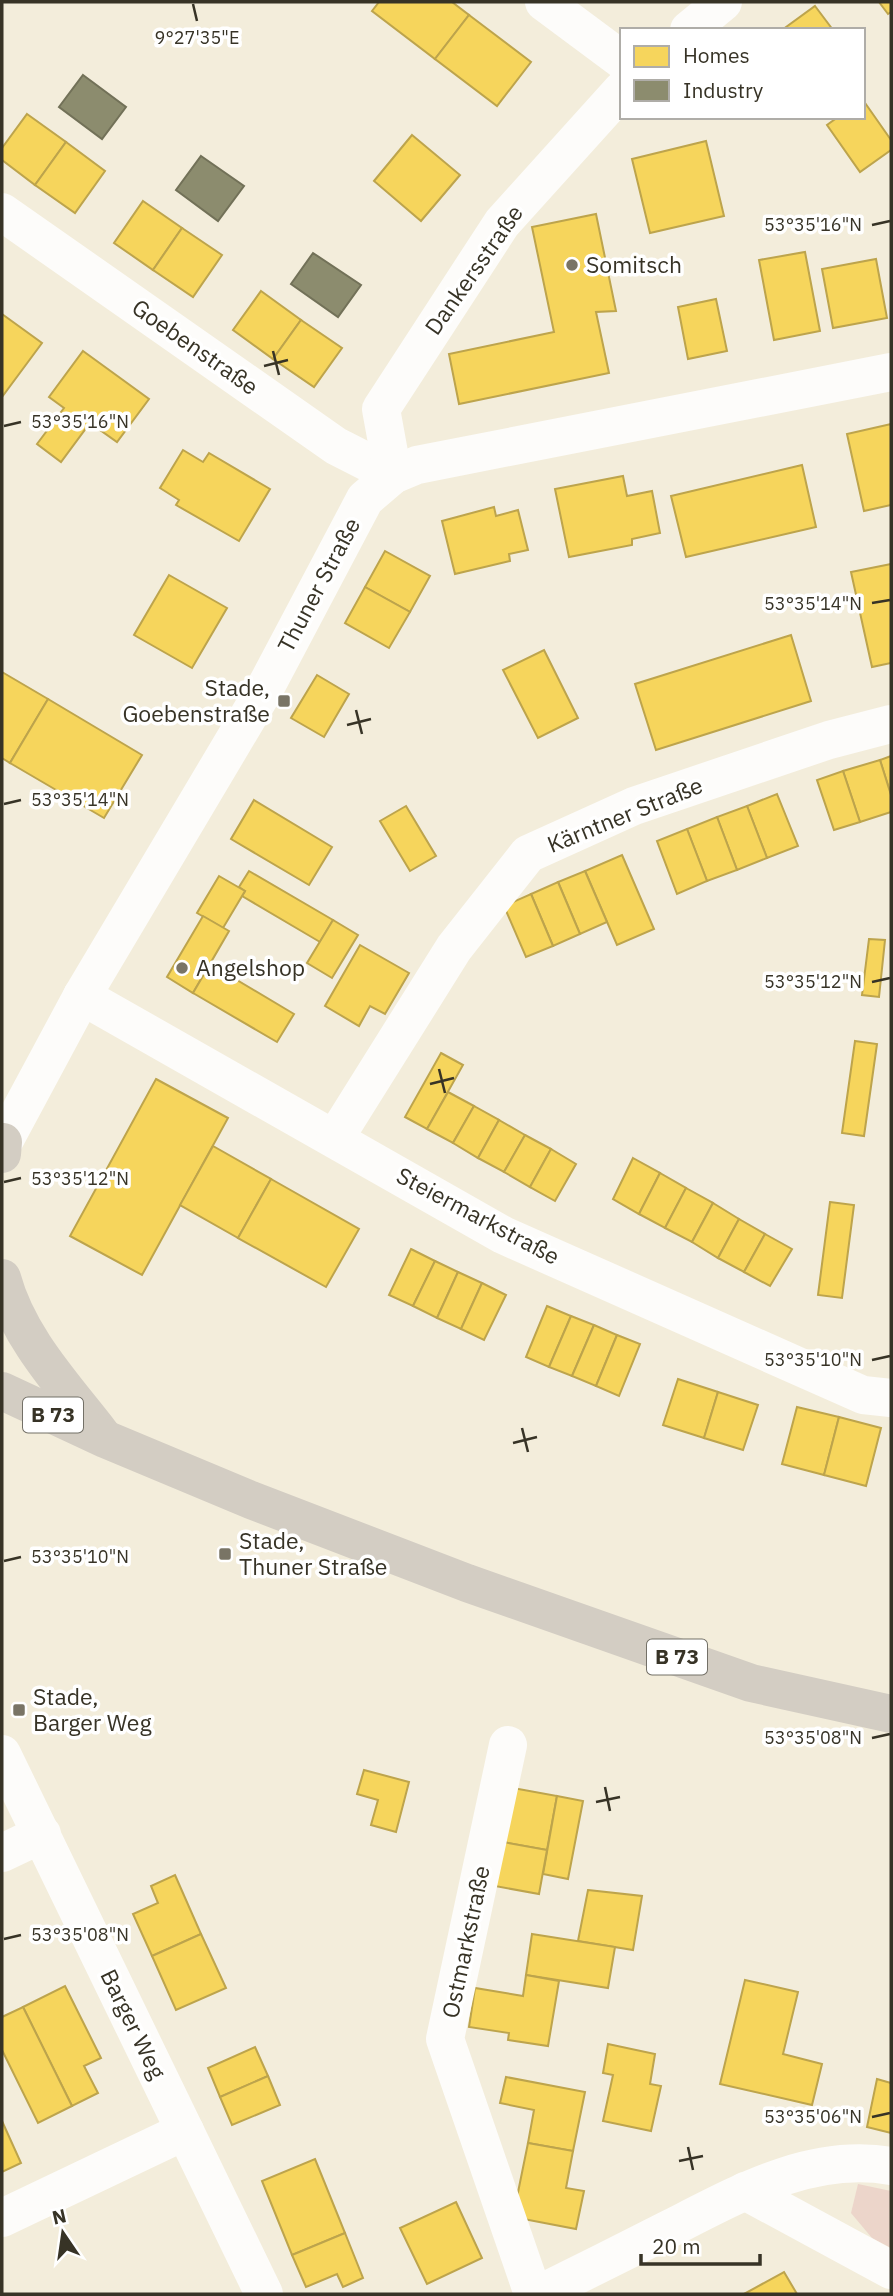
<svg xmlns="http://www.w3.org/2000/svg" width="893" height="2296" font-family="'IBM Plex Sans',sans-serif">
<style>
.green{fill:#ecd5ca}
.homes{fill:#f6d55c;stroke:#bda44c;stroke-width:2}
.industry{fill:#8c8c6e;stroke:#727158;stroke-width:2}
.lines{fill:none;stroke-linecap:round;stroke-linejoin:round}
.minor{stroke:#fdfcfa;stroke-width:38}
.major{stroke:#d3cdc3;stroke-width:38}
.ticks{fill:none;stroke:#373326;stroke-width:2.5}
.poi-dot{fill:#797465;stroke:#fff;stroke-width:2.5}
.labels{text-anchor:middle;stroke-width:7;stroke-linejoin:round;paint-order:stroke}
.shield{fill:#fff;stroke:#737067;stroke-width:2}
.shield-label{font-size:21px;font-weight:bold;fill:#373326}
.poi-label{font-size:23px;fill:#373326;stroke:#fff;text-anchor:start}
.street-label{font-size:23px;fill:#373326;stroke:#fff}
.ticks-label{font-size:18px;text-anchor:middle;fill:#373326;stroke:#fff;stroke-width:7;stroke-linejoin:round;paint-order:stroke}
</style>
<rect width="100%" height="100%" fill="#f3eddb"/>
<!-- green -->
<polygon class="green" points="858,2184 891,2191 891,2248 872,2238 851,2213"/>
<!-- homes -->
<g class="homes">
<polygon points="379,2 452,2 469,15 435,59 372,11"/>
<polygon points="879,2 891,2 891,12 888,14"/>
<polygon points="815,6 833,30 782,30"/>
<polygon points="469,15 531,62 497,106 435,59"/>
<polygon points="863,100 891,140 891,150 860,172 827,125 838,117 863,117"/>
<polygon points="27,114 66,142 35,185 2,160 2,148"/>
<polygon points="412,135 460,175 421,221 374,181"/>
<polygon points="706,141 724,216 650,233 632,159"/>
<polygon points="66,142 105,171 75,213 35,185"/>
<polygon points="143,201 182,228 153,270 114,243"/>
<polygon points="596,214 616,311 596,312 609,373 459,404 449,354 554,332 532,227"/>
<polygon points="182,228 222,255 193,297 153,270"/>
<polygon points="805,252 820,331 774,340 759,260"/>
<polygon points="876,259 887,318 833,328 822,269"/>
<polygon points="261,291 301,320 273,359 233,330"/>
<polygon points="716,299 727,351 688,359 678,307"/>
<polygon points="2,314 42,343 2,397"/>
<polygon points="301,320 342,348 314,387 273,359"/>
<polygon points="83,351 149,399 117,442 90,423 61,462 37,444 64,408 49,397"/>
<polygon points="891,424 891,505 864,511 847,434"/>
<polygon points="183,450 203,462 209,453 270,489 239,541 176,505 179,500 160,488"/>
<polygon points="802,465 816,527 686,557 671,496"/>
<polygon points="623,476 627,496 652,491 660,533 632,539 632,545 569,557 555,489"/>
<polygon points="494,507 496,516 518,510 528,550 509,554 510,561 455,574 442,521"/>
<polygon points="385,551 430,576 410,612 365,587"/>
<polygon points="891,564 891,663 872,667 851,572"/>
<polygon points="169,575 227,608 192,668 134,635"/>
<polygon points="365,587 410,612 389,648 345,623"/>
<polygon points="791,635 811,701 656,750 635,684"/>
<polygon points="544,650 578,718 538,738 503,670"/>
<polygon points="2,672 48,699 10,763 2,758"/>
<polygon points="317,675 349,694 324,737 291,718"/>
<polygon points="48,699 142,755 104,818 10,763"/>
<polygon points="891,756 891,795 880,760"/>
<polygon points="880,760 891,795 891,812 860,822 843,771"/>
<polygon points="843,771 860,822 834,830 817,780"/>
<polygon points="777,794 798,846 767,858 747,806"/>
<polygon points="254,800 332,847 309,885 231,839"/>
<polygon points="406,806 436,856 410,871 380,821"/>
<polygon points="747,806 767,858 737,870 717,817"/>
<polygon points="717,817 737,870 707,881 687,829"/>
<polygon points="687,829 707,881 677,894 657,841"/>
<polygon points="622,855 654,929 617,945 585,871"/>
<polygon points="249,871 333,920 320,942 242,896 245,891 239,887"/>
<polygon points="585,871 607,922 580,934 558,882"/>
<polygon points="219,876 245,891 223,928 197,913"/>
<polygon points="558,882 580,934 553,946 531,894"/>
<polygon points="531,894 553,946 526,957 504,906"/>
<polygon points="203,916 229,931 193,993 167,977"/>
<polygon points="333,920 358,935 332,978 307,963"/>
<polygon points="869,939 885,940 879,997 862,995"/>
<polygon points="360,945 409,973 385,1014 370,1006 359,1026 325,1006"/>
<polygon points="210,964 294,1014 277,1042 193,993"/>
<polygon points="855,1041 877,1044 864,1136 842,1133"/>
<polygon points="441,1053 463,1065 427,1129 405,1117"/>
<polygon points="156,1079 228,1118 142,1275 70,1236"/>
<polygon points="448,1092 474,1106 453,1143 427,1129"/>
<polygon points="474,1106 499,1120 478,1158 453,1143"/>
<polygon points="499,1120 525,1135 504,1172 478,1158"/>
<polygon points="525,1135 551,1149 530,1187 504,1172"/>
<polygon points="213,1146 271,1179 238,1238 180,1205"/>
<polygon points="551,1149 576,1164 555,1201 530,1187"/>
<polygon points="633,1158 660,1173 639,1214 613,1199"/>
<polygon points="660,1173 686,1188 665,1228 639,1214"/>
<polygon points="271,1179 359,1229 326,1287 238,1238"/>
<polygon points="686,1188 713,1203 692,1242 665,1228"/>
<polygon points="830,1202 854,1205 842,1298 818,1295"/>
<polygon points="713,1203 739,1219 718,1258 692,1242"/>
<polygon points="739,1219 765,1234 744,1272 718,1258"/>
<polygon points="765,1234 792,1249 770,1286 744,1272"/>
<polygon points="411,1249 435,1261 413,1306 389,1295"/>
<polygon points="435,1261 458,1272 437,1318 413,1306"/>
<polygon points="458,1272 482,1283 461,1329 437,1318"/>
<polygon points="482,1283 506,1295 484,1340 461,1329"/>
<polygon points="547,1306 571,1316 549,1367 526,1357"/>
<polygon points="571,1316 594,1325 572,1376 549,1367"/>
<polygon points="594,1325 617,1335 596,1386 572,1376"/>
<polygon points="617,1335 640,1344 619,1396 596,1386"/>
<polygon points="678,1379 718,1392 704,1438 663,1425"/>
<polygon points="718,1392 758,1405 743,1450 704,1438"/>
<polygon points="797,1407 839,1417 824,1475 782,1464"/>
<polygon points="839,1417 881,1428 866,1486 824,1475"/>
<polygon points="364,1770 409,1782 396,1832 371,1825 378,1800 357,1794"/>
<polygon points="513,1788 557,1796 547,1850 503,1842"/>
<polygon points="557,1796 583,1801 568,1879 543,1874"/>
<polygon points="503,1842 547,1850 539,1894 495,1886"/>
<polygon points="175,1875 201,1934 152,1956 133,1914 158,1903 151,1886"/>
<polygon points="588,1890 642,1896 633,1950 578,1941"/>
<polygon points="201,1934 226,1988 176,2010 152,1956"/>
<polygon points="532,1934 615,1947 608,1988 526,1975"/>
<polygon points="526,1975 559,1981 548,2046 508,2040 509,2033 469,2027 475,1988 523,1996"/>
<polygon points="745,1980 798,1992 783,2054 822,2064 812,2105 720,2084"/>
<polygon points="65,1986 101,2058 84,2066 98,2093 72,2106 23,2007"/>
<polygon points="23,2007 72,2106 38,2123 2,2050 2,2017"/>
<polygon points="608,2044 655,2054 650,2084 661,2086 651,2131 603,2121 613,2075 603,2073"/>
<polygon points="255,2047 268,2076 220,2097 208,2068"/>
<polygon points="268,2076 280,2105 232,2125 220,2097"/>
<polygon points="506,2077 585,2092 573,2151 528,2143 534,2110 500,2103"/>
<polygon points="877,2079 891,2083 891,2133 867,2127"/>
<polygon points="2,2121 21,2163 2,2172"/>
<polygon points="528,2143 573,2151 566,2188 584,2191 576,2229 513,2217"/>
<polygon points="315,2159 345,2233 292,2255 262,2181"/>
<polygon points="456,2202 482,2258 427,2284 400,2228"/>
<polygon points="345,2233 363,2278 343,2287 337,2274 306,2287 292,2255"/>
<polygon points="784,2272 797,2294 744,2294"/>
</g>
<!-- industry -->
<g class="industry">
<polygon points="83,75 126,107 102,139 59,107"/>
<polygon points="201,156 244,186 218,221 176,190"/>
<polygon points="313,253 361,285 338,317 291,284"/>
</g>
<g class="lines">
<!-- minor -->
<g class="minor">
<polyline points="544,2 622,60"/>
<polyline points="689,30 723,2"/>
<polyline points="2,212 336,446 393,475"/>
<polyline points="393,475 381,409 502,223 622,90"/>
<polyline points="82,996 503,1235 863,1395 891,1398"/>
<polyline points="335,1138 454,948 528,854 634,806 829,740 891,724"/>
<polyline points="2,1145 82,996 264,690 365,499 393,475 417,465 891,372"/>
<polyline points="508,1745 445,2039 533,2294"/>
<polyline points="2,1754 264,2294"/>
<polyline points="2,1853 42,1834"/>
<polyline points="745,2191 891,2270"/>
<polyline points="2,2218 185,2131"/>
<path d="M539,2294C582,2273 626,2251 669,2229C738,2194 811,2152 891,2166"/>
</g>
<!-- major -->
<g class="major">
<polyline points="2,1154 3,1142"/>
<path d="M2,1278C18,1338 64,1386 101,1434"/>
<polyline points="2,1391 105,1439 251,1500 467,1583 751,1683 891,1714"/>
</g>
</g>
<!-- ticks -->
<path class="ticks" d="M193,4L197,21M872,225L890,221M273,351L279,375M264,366L288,360M4,426L21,422M872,603L890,600M356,710L362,734M347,725L371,719M4,804L21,800M872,982L890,978M439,1069L445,1093M430,1084L454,1078M4,1182L21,1178M872,1360L890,1356M522,1428L528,1452M513,1443L537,1437M4,1561L21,1557M872,1738L890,1734M605,1787L610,1811M596,1802L620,1797M4,1939L21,1935M872,2117L890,2113M688,2147L693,2170M679,2161L703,2156"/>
<!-- markers -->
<g class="poi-dot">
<circle cx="572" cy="265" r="7"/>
<rect x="277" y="694" width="14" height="14" rx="3.5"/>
<circle cx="182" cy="968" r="7"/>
<rect x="218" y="1547" width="14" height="14" rx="3.5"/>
<rect x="12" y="1703" width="14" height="14" rx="3.5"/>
</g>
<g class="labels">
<!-- shield labels -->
<g class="shield">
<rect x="23" y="1397.5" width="60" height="35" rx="5"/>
<rect x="647" y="1639.5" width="60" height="35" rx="5"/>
</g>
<g class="shield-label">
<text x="53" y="1422">B 73</text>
<text x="677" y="1664">B 73</text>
</g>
<!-- poi labels -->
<g class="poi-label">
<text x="586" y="273">Somitsch</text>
<text x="270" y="696" text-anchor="end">Stade,<tspan x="270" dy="26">Goebenstraße</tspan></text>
<text x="196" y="976">Angelshop</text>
<text x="239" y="1549">Stade,<tspan x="239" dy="26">Thuner Straße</tspan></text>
<text x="33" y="1705">Stade,<tspan x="33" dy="26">Barger Weg</tspan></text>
</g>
<!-- street labels -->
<g class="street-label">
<text transform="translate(474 270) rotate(-55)" y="8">Dankersstraße</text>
<text transform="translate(195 347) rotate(35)" y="8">Goebenstraße</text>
<text transform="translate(319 585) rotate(-62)" y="8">Thuner Straße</text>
<text transform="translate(625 815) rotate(-22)" y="8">Kärntner Straße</text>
<text transform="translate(478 1216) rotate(28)" y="8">Steiermarkstraße</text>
<text transform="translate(466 1942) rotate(-78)" y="8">Ostmarkstraße</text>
<text transform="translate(133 2024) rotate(64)" y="8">Barger Weg</text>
</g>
</g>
<g class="ticks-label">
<text x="197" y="44">9°27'35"E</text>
<text x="813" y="231">53°35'16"N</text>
<text x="80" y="428">53°35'16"N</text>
<text x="813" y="610">53°35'14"N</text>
<text x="80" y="806">53°35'14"N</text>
<text x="813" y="988">53°35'12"N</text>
<text x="80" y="1185">53°35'12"N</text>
<text x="813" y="1366">53°35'10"N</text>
<text x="80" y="1563">53°35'10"N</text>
<text x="813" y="1744">53°35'08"N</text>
<text x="80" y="1941">53°35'08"N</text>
<text x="813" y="2123">53°35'06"N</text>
</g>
<!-- border -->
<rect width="893" height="2296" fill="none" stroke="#373326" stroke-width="7"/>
<!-- legend -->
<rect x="620" y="28" width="245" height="91" fill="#ffffff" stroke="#afada8" stroke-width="2"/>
<rect x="634" y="46" width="35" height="21" fill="#f6d55c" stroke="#afada8" stroke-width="2"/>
<text x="683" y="63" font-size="21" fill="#373326">Homes</text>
<rect x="634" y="80" width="35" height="21" fill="#8c8c6e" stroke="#afada8" stroke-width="2"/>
<text x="683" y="98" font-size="21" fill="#373326">Industry</text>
<!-- north arrow -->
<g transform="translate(63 2233) rotate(347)" stroke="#ffffff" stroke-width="5" paint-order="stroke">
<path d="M0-5L12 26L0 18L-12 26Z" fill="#373326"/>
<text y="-10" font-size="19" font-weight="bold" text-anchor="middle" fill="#373326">N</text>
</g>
<!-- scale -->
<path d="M641 2254v10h119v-10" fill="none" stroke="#373326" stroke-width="3.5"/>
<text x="652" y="2254" font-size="21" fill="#373326" stroke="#ffffff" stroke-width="5" paint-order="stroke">20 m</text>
</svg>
